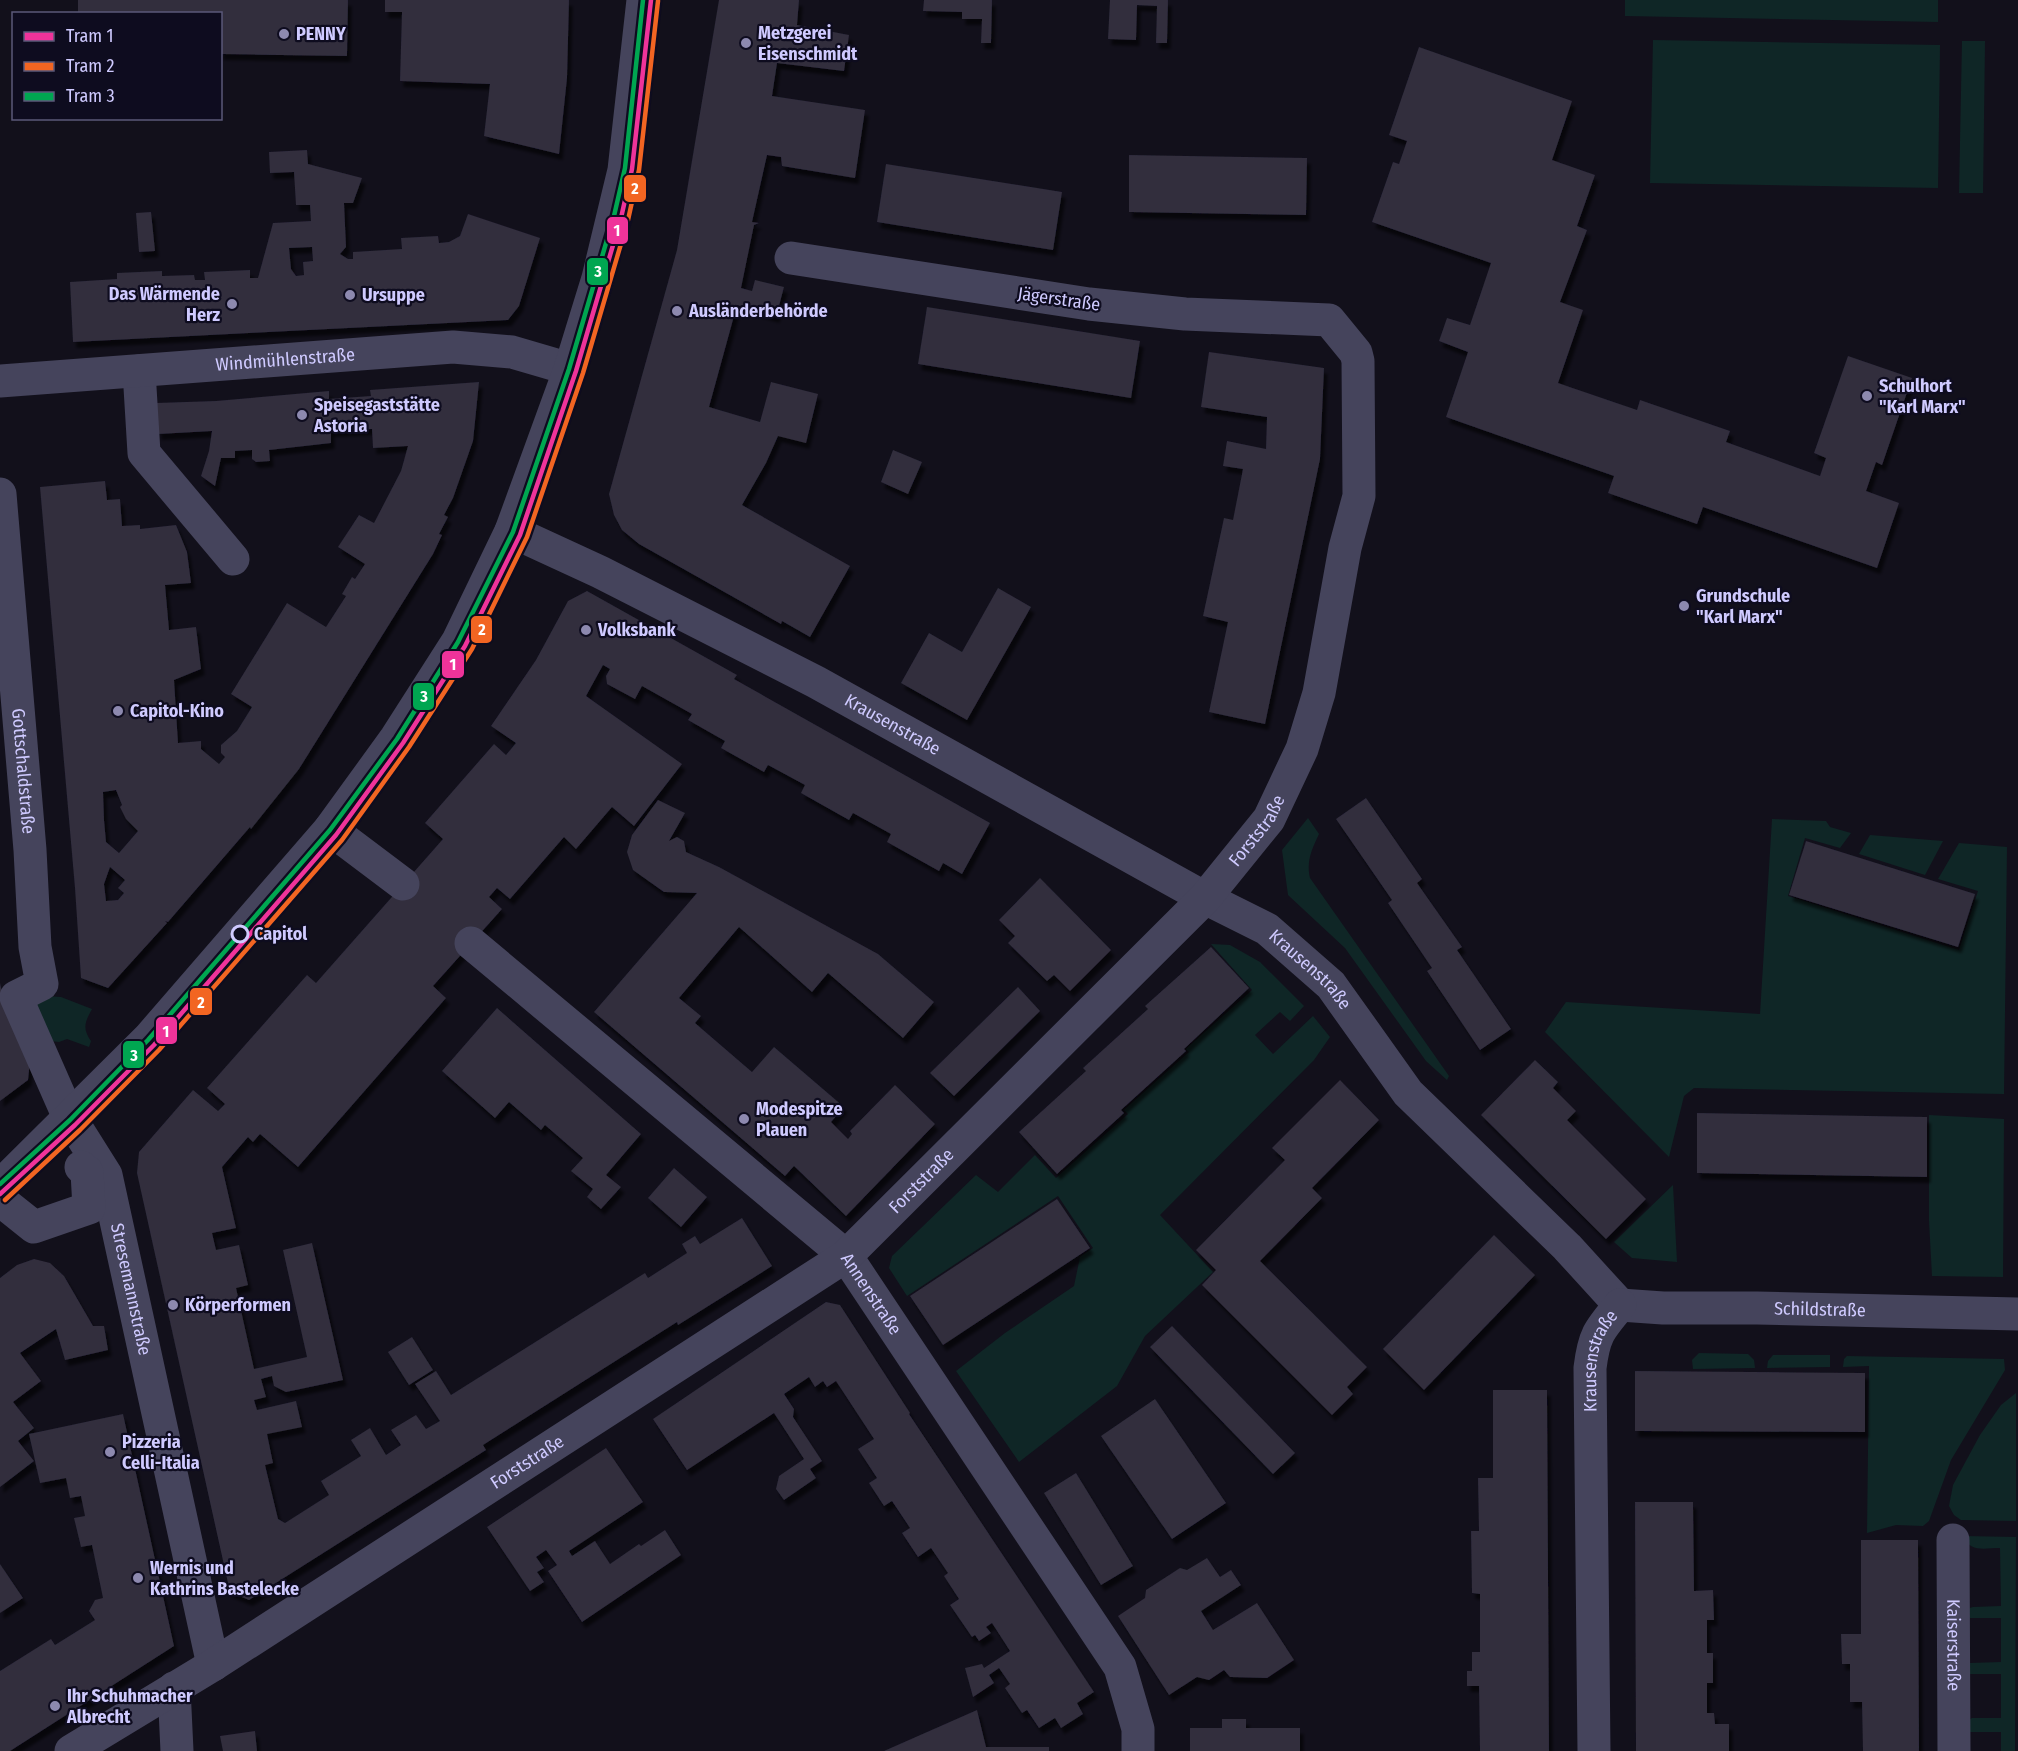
<svg xmlns="http://www.w3.org/2000/svg" width="2018" height="1751" font-family="'Fira Sans Condensed',sans-serif">
<style>
.green{fill:#0f2626}
.building{fill:#302d3e;fill-rule:evenodd;filter:url(#shadow)}
.lines{fill:none;stroke-linecap:round;stroke-linejoin:round}
.minor{stroke:#45445c;stroke-width:33}
.tram-1-casing{stroke:#0e0c1f;stroke-width:9}
.tram-2-casing{stroke:#0e0c1f;stroke-width:9}
.tram-3-casing{stroke:#0e0c1f;stroke-width:9}
.tram-1{stroke:#ef339a;stroke-width:4.5}
.tram-2{stroke:#f26522;stroke-width:4.5}
.tram-3{stroke:#00a651;stroke-width:4.5}
.poi-dot{fill:#8d89af;stroke:#0e0c1f;stroke-width:2}
.stop-dot{fill:#0e0c1f;stroke:#cfcaff;stroke-width:3}
.labels{text-anchor:middle;stroke-width:4.5;stroke-linejoin:round;paint-order:stroke}
.poi-label{font-size:18px;font-weight:bold;fill:#cfcaff;stroke:#0e0c1f;text-anchor:start}
.street-label{font-size:18px;fill:#cfcaff;stroke:#0e0c1f}
.stop-label{font-size:18px;font-weight:bold;fill:#cfcaff;stroke:#0e0c1f;text-anchor:start}
.line-badge{stroke:#0e0c1f;stroke-width:2}
.badge-label{font-size:16px;text-anchor:middle;font-weight:bold;fill:#fff}
</style>
<defs>
<filter id="shadow"><feDropShadow dx="3.5" dy="6" stdDeviation="1.5" flood-color="#0009"/></filter>
</defs>
<rect width="100%" height="100%" fill="#12101b"/>
<!-- green -->
<g class="green">
<polygon points="1625,0 1938,0 1938,22 1625,16"/>
<polygon points="1653,40 1940,45 1938,188 1650,183"/>
<polygon points="1962,41 1985,41 1983,193 1959,193"/>
<path d="M1308,818L1319,834C1312,849 1306,861 1310,878L1449,1076L1447,1080L1426,1061L1345,948L1288,895L1282,850Z"/>
<polygon points="1772,819 1826,821 1830,827 1851,833 1840,848 1805,838 1788,896 1959,950 1978,891 1938,879 1959,843 2007,847 2004,1094 1694,1088 1684,1096 1669,1157 1545,1032 1566,1002 1760,1014"/>
<polygon points="1870,835 1943,841 1925,875 1859,854"/>
<polygon points="1211,944 1230,945 1260,962 1304,1006 1290,1021 1280,1012 1255,1035 1273,1054 1313,1016 1330,1037 1314,1060 1160,1215 1213,1272 1145,1336 1117,1386 1019,1462 956,1371 1005,1333 1074,1286 1080,1257 1093,1248 1058,1196 907,1296 889,1268 892,1256 976,1175 998,1192 1035,1155 1056,1178 1128,1114 1124,1110 1189,1052 1186,1049 1252,990"/>
<path d="M46,996L61,997L92,1009C85,1022 82,1028 91,1041L89,1047L67,1039L59,1042L42,1040L30,998Z"/>
<polygon points="1929,1115 2004,1119 2003,1277 1932,1276 1929,1221"/>
<polygon points="1673,1185 1677,1262 1632,1258 1614,1242"/>
<polygon points="1699,1353 1748,1354 1754,1360 1755,1368 1693,1369 1692,1360"/>
<polygon points="1773,1355 1830,1355 1830,1367 1767,1368 1768,1361"/>
<polygon points="1847,1356 2004,1359 2005,1370 1951,1460 1929,1521 1923,1526 1896,1525 1867,1533 1869,1366 1843,1367 1844,1359"/>
<polygon points="2016,1393 2016,1521 1961,1520 1954,1515 1949,1506 1953,1485 1980,1435 2001,1405"/>
<path d="M1964,1536L2016,1537L2015,1751H2001V1732H1970L1966,1722L1972,1718H2001V1674H1970L1966,1667L1970,1663L2001,1662V1618H1970L1966,1614V1609L1973,1607L2001,1606L2000,1548C1985,1548 1969,1553 1964,1536Z"/>
</g>
<!-- building -->
<g class="building">
<polygon points="78,0 348,0 347,56 220,54 220,14 78,14"/>
<polygon points="385,0 569,0 567,78 559,154 484,136 490,84 400,81 402,12 385,12"/>
<polygon points="719,0 799,0 797,25 849,35 844,71 777,63 772,96 865,110 855,178 782,166 781,157 767,155 752,222 759,223 754,225 741,288 752,291 755,280 784,287 776,317 737,305 709,407 760,422 771,382 818,394 806,443 778,436 766,463 742,505 850,566 810,637 782,621 781,624 639,544 622,530 614,515 609,494 677,250"/>
<polygon points="924,0 992,0 991,43 981,43 982,19 962,19 962,12 923,11"/>
<polygon points="1110,0 1168,0 1167,43 1156,43 1157,6 1137,5 1136,40 1108,39"/>
<polygon points="1419,47 1572,101 1552,160 1595,175 1577,226 1587,230 1560,302 1583,310 1558,383 1637,410 1640,400 1730,431 1726,442 1820,476 1826,458 1814,453 1848,356 1912,378 1882,465 1876,462 1866,491 1899,503 1877,568 1703,507 1697,524 1608,493 1614,476 1446,417 1468,352 1439,341 1447,318 1470,325 1491,263 1372,222 1393,162 1399,164 1407,141 1389,135"/>
<path d="M307,150L308,164L362,178L353,203H344L346,247L340,254L348,259H353V252L402,249L401,238L438,236L439,243L449,242L460,236L468,214L540,238L519,306L508,320L73,342L70,282L117,279V273L162,271V276L194,275L195,280H205L204,272L250,270V278H258L273,223L311,221L310,205H296L294,172L270,173L269,152ZM312,247L313,261L303,262L304,275L296,276L291,269L289,248Z"/>
<polygon points="1129,155 1307,158 1306,215 1129,212"/>
<polygon points="886,164 1062,192 1053,250 877,222"/>
<polygon points="151,212 155,251 139,252 136,213"/>
<polygon points="927,307 1140,341 1131,398 918,364"/>
<polygon points="1209,352 1324,368 1320,459 1265,724 1209,712 1228,622 1203,616 1224,518 1233,520 1243,469 1223,466 1227,441 1266,449 1267,417 1201,407"/>
<path d="M479,382L473,441L453,498L444,515L448,517L439,534L442,535L433,554L299,769L251,829L250,827L168,922L165,921L167,923L108,988L81,978L75,888L40,487L105,481L107,500L120,499L122,526L140,525V529L176,525L187,552L191,583L165,585L169,630L196,627L201,669L174,680L178,743L201,741V749L219,764L225,757L221,753V745L237,731L252,707L231,694L287,603L326,627L346,596L342,594L352,577L355,579L365,564L338,547L359,515L374,523L401,471L408,446L373,448L372,429L331,431V443L269,450L270,461L256,462L252,459V450L235,451V458H221L215,486L201,476L209,451L212,431L158,434L156,403L216,401L329,391V399L371,396L370,390ZM116,790L122,805L120,807L126,819L138,831L119,853L106,842L104,820L103,792ZM110,867L125,880L118,888L124,893L118,900L106,901L104,884Z"/>
<polygon points="893,450 922,462 908,494 881,482"/>
<polygon points="998,588 1031,607 967,720 901,683 929,633 962,652"/>
<polygon points="587,591 737,675 734,679 990,823 962,874 943,863 939,871 887,842 891,834 853,813 849,820 801,793 805,785 768,765 764,772 721,748 725,741 688,720 692,714 642,686 635,699 607,684 606,676 610,669 603,665 586,696 682,764 634,826 612,807 576,849 564,837 510,899 497,888 489,897 502,909 433,986 446,998 298,1167 260,1134 253,1142 248,1137 222,1167 236,1228 212,1233 216,1250 239,1245 248,1285 236,1288 254,1369 307,1357 283,1250 312,1243 343,1380 286,1392 274,1386 272,1376 261,1379 266,1397 254,1400 257,1410 296,1401 302,1427 267,1434 273,1463 265,1465 278,1519 285,1523 329,1495 321,1481 361,1456 351,1440 370,1428 386,1455 401,1445 391,1430 416,1415 426,1429 440,1421 415,1384 436,1371 451,1395 645,1273 648,1278 687,1253 682,1244 695,1236 700,1244 742,1218 772,1266 678,1325 677,1322 483,1445 486,1450 249,1600 230,1592 137,1173 139,1152 193,1090 218,1111 225,1104 207,1088 307,975 316,983 443,839 425,823 494,744 506,755 516,743 491,726 536,660 568,601"/>
<polygon points="1366,798 1422,879 1417,883 1462,947 1457,950 1511,1029 1480,1050 1427,971 1432,968 1388,903 1392,900 1336,819"/>
<polygon points="658,800 685,813 669,841 677,837 684,841 686,852 719,867 878,954 934,1002 903,1038 828,973 812,992 739,927 679,998 701,1016 695,1023 752,1072 774,1047 844,1107 831,1122 848,1139 852,1134 850,1131 895,1085 935,1124 846,1216 794,1166 785,1176 594,1012 697,893 664,892 633,870 627,852 632,835"/>
<polygon points="1806,841 1975,894 1958,947 1789,895"/>
<polygon points="1040,878 1111,950 1070,991 1054,975 1047,981 1008,943 1015,936 999,920"/>
<polygon points="1211,947 1249,988 1184,1049 1186,1051 1121,1110 1124,1113 1057,1174 1019,1132 1086,1071 1083,1068 1148,1009 1145,1006"/>
<polygon points="0,983 4,1002 30,1061 28,1080 0,1101"/>
<polygon points="1018,987 1040,1011 954,1096 930,1073"/>
<polygon points="497,1008 641,1134 606,1175 621,1187 601,1209 587,1197 593,1189 571,1171 583,1158 545,1125 541,1130 509,1102 495,1118 442,1071"/>
<polygon points="1535,1060 1558,1082 1553,1088 1576,1111 1567,1120 1646,1199 1606,1239 1481,1115"/>
<polygon points="1340,1080 1379,1120 1312,1188 1322,1198 1260,1261 1367,1367 1347,1387 1353,1394 1332,1415 1202,1285 1216,1270 1196,1250 1285,1160 1272,1148"/>
<polygon points="1697,1113 1927,1117 1927,1177 1697,1173"/>
<polygon points="674,1168 707,1197 681,1227 648,1198"/>
<polygon points="1057,1199 1090,1248 943,1345 910,1296"/>
<polygon points="1494,1235 1535,1275 1424,1390 1383,1349"/>
<polygon points="34,1259 50,1263 64,1276 93,1326 104,1326 108,1350 65,1360 56,1329 20,1353 41,1381 13,1402 34,1428 18,1441 34,1461 0,1487 0,1278 17,1265"/>
<polygon points="826,1302 840,1305 910,1413 909,1414 1094,1692 1077,1703 1083,1714 1061,1728 1055,1718 1039,1728 1027,1710 1022,1713 1005,1688 1010,1684 999,1668 989,1675 994,1683 973,1697 965,1668 982,1664 984,1668 1010,1651 992,1623 986,1627 991,1633 979,1641 975,1635 972,1637 950,1605 959,1599 944,1576 948,1573 931,1548 918,1557 902,1533 910,1528 892,1501 884,1506 869,1483 877,1478 858,1449 874,1439 836,1381 827,1387 823,1381 815,1387 809,1377 784,1394 794,1409 793,1417 822,1461 810,1469 816,1478 784,1500 776,1489 779,1476 804,1459 774,1413 687,1470 653,1419"/>
<polygon points="1172,1326 1295,1453 1273,1474 1150,1347"/>
<polygon points="412,1337 433,1370 409,1385 388,1352"/>
<polygon points="1635,1371 1865,1373 1865,1432 1635,1431"/>
<polygon points="1493,1390 1547,1390 1549,1751 1480,1751 1479,1686 1467,1686 1467,1671 1472,1671 1472,1652 1480,1652 1480,1594 1472,1593 1471,1531 1479,1531 1478,1478 1493,1478"/>
<polygon points="1155,1399 1226,1503 1172,1539 1101,1436"/>
<polygon points="123,1414 174,1646 10,1751 0,1751 0,1671 51,1639 55,1645 95,1620 89,1611 95,1600 103,1598 92,1545 81,1547 74,1518 85,1516 81,1496 70,1498 66,1478 40,1483 29,1434"/>
<polygon points="606,1448 643,1502 569,1551 572,1556 595,1541 610,1564 639,1544 641,1546 665,1530 681,1555 582,1622 548,1571 557,1565 546,1550 536,1557 544,1568 537,1572 544,1582 530,1591 487,1527"/>
<polygon points="1076,1473 1133,1566 1101,1585 1044,1493"/>
<polygon points="1635,1502 1693,1502 1694,1591 1713,1590 1714,1620 1707,1620 1707,1653 1713,1653 1713,1683 1707,1683 1707,1713 1714,1713 1715,1724 1729,1724 1729,1751 1636,1751"/>
<polygon points="1861,1540 1918,1540 1919,1751 1863,1751 1862,1702 1850,1702 1850,1664 1842,1664 1841,1634 1861,1634"/>
<polygon points="1207,1558 1220,1577 1231,1570 1241,1585 1201,1611 1213,1630 1257,1603 1294,1660 1267,1678 1230,1677 1224,1670 1209,1680 1197,1677 1169,1695 1118,1616 1145,1598 1146,1590 1180,1568 1187,1570"/>
<polygon points="0,1564 23,1598 0,1613"/>
<polygon points="977,1710 986,1747 1049,1747 1049,1751 884,1751"/>
<polygon points="1222,1719 1246,1719 1246,1728 1300,1728 1300,1751 1190,1751 1190,1728 1222,1728"/>
<polygon points="255,1731 257,1751 223,1751 220,1736"/>
</g>
<g class="lines">
<!-- minor -->
<g class="minor">
<polyline points="139,371 144,453 233,559"/>
<path id="s1" d="M0,381L453,347L512,352L570,369"/>
<path id="s2" d="M0,494L30,850L35,947L42,984L16,997L67,1113L106,1175L213,1665"/>
<path id="s3" d="M511,531L600,572L816,682L1205,898L1267,929L1331,985L1408,1093L1567,1247L1620,1305"/>
<polyline points="330,829 403,884"/>
<path id="s4" d="M471,943L846,1256L1120,1667L1138,1729V1751"/>
<polyline points="0,1186 149,1038 330,829 396,738 458,641 511,531 570,369 598,278 624,170 643,0"/>
<polyline points="0,1200 34,1227 89,1208 87,1172 81,1167"/>
<path id="s5" d="M1620,1305L1663,1308H1757L2018,1314"/>
<path id="s6" d="M1953,1540L1954,1751"/>
<polyline points="174,1688 177,1751"/>
<path id="s7" d="M71,1751L213,1665L846,1256L1205,898L1269,819L1302,749L1319,693L1345,548L1359,496L1358,361L1356,353L1329,320L1185,314L1089,304L791,258"/>
<path id="s8" d="M1594,1751L1590,1368C1594,1335 1599,1330 1620,1305"/>
</g>
<!-- tram-1 casing -->
<g class="tram-1-casing">
<polyline id="tram-1" points="0,1194 75,1125 154,1045 336,835 403,743 465,646 520,535 576,371 621,218 632,169 651,0"/>
</g>
<!-- tram-2 casing -->
<g class="tram-2-casing">
<polyline id="tram-2" points="5,1200 80,1130 159,1050 342,840 409,747 472,649 527,537 583,373 628,220 639,170 658,1"/>
</g>
<!-- tram-3 casing -->
<g class="tram-3-casing">
<polyline id="tram-3" points="0,1184 70,1120 148,1040 330,830 397,739 458,642 513,532 569,369 614,216 625,168 643,0"/>
</g>
<!-- tram-1 -->
<use href="#tram-1" class="tram-1"/>
<!-- tram-2 -->
<use href="#tram-2" class="tram-2"/>
<!-- tram-3 -->
<use href="#tram-3" class="tram-3"/>
</g>
<!-- markers -->
<g class="poi-dot">
<circle cx="284" cy="34" r="6"/>
<circle cx="746" cy="43" r="6"/>
<circle cx="350" cy="295" r="6"/>
<circle cx="232" cy="304" r="6"/>
<circle cx="677" cy="311" r="6"/>
<circle cx="1867" cy="396" r="6"/>
<circle cx="302" cy="415" r="6"/>
<circle cx="1684" cy="606" r="6"/>
<circle cx="586" cy="630" r="6"/>
<circle cx="118" cy="711" r="6"/>
<circle cx="744" cy="1119" r="6"/>
<circle cx="173" cy="1305" r="6"/>
<circle cx="110" cy="1452" r="6"/>
<circle cx="138" cy="1578" r="6"/>
<circle cx="55" cy="1706" r="6"/>
</g>
<circle class="stop-dot" cx="240" cy="934" r="8"/>
<g class="labels">
<!-- poi labels -->
<g class="poi-label">
<text x="758" y="39">Metzgerei<tspan x="758" dy="21">Eisenschmidt</tspan></text>
<text x="296" y="40">PENNY</text>
<text x="220" y="300" text-anchor="end">Das Wärmende<tspan x="220" dy="21">Herz</tspan></text>
<text x="362" y="301">Ursuppe</text>
<text x="689" y="317">Ausländerbehörde</text>
<text x="1879" y="392">Schulhort<tspan x="1879" dy="21">"Karl Marx"</tspan></text>
<text x="314" y="411">Speisegaststätte<tspan x="314" dy="21">Astoria</tspan></text>
<text x="1696" y="602">Grundschule<tspan x="1696" dy="21">"Karl Marx"</tspan></text>
<text x="598" y="636">Volksbank</text>
<text x="130" y="717">Capitol-Kino</text>
<text x="756" y="1115">Modespitze<tspan x="756" dy="21">Plauen</tspan></text>
<text x="185" y="1311">Körperformen</text>
<text x="122" y="1448">Pizzeria<tspan x="122" dy="21">Celli-Italia</tspan></text>
<text x="150" y="1574">Wernis und<tspan x="150" dy="21">Kathrins Bastelecke</tspan></text>
<text x="67" y="1702">Ihr Schuhmacher<tspan x="67" dy="21">Albrecht</tspan></text>
</g>
<!-- street labels -->
<g class="street-label">
<text transform="translate(1059 299) rotate(8)" y="6">Jägerstraße</text>
<text dy="6" stroke="none"><textPath href="#s1" startOffset="286">Windmühlenstraße</textPath></text>
<text dy="6" stroke="none"><textPath href="#s3" startOffset="428">Krausenstraße</textPath></text>
<text dy="6" stroke="none"><textPath href="#s2" startOffset="278">Gottschaldstraße</textPath></text>
<text dy="6" stroke="none"><textPath href="#s7" startOffset="1512">Forststraße</textPath></text>
<text dy="6" stroke="none"><textPath href="#s3" startOffset="914">Krausenstraße</textPath></text>
<text dy="6" stroke="none"><textPath href="#s7" startOffset="1026">Forststraße</textPath></text>
<text dy="6" stroke="none"><textPath href="#s2" startOffset="838">Stresemannstraße</textPath></text>
<text dy="6" stroke="none"><textPath href="#s4" startOffset="534">Annenstraße</textPath></text>
<text dy="6" stroke="none"><textPath href="#s5" startOffset="200">Schildstraße</textPath></text>
<text dy="6" stroke="none"><textPath href="#s8" startOffset="392">Krausenstraße</textPath></text>
<text dy="6" stroke="none"><textPath href="#s7" startOffset="540">Forststraße</textPath></text>
<text dy="6" stroke="none"><textPath href="#s6" startOffset="105">Kaiserstraße</textPath></text>
</g>
<!-- stop labels -->
<g class="stop-label">
<text x="254" y="940">Capitol</text>
</g>
</g>
<g class="line-badge">
<rect x="623" y="174" width="24" height="29" rx="6" fill="#f26522"/>
<rect x="606" y="216" width="23" height="29" rx="6" fill="#ef339a"/>
<rect x="586" y="257" width="23" height="29" rx="6" fill="#00a651"/>
<rect x="470" y="615" width="23" height="29" rx="6" fill="#f26522"/>
<rect x="441" y="650" width="24" height="29" rx="6" fill="#ef339a"/>
<rect x="412" y="682" width="23" height="29" rx="6" fill="#00a651"/>
<rect x="189" y="987" width="24" height="29" rx="6" fill="#f26522"/>
<rect x="155" y="1016" width="23" height="29" rx="6" fill="#ef339a"/>
<rect x="122" y="1040" width="23" height="29" rx="6" fill="#00a651"/>
</g>
<g class="badge-label">
<text x="635" y="194">2</text>
<text x="617" y="236">1</text>
<text x="598" y="277">3</text>
<text x="482" y="635">2</text>
<text x="453" y="670">1</text>
<text x="424" y="702">3</text>
<text x="201" y="1008">2</text>
<text x="166" y="1037">1</text>
<text x="134" y="1061">3</text>
</g>
<!-- legend -->
<rect x="12" y="12" width="210" height="108" fill="#0e0c1f" stroke="#5b5879" stroke-width="1.5"/>
<rect x="24" y="32" width="30" height="9" fill="#ef339a" stroke="#5b5879" stroke-width="1.5"/>
<text x="66" y="42" font-size="18" fill="#cfcaff">Tram 1</text>
<rect x="24" y="62" width="30" height="9" fill="#f26522" stroke="#5b5879" stroke-width="1.5"/>
<text x="66" y="72" font-size="18" fill="#cfcaff">Tram 2</text>
<rect x="24" y="92" width="30" height="9" fill="#00a651" stroke="#5b5879" stroke-width="1.5"/>
<text x="66" y="102" font-size="18" fill="#cfcaff">Tram 3</text>
</svg>
